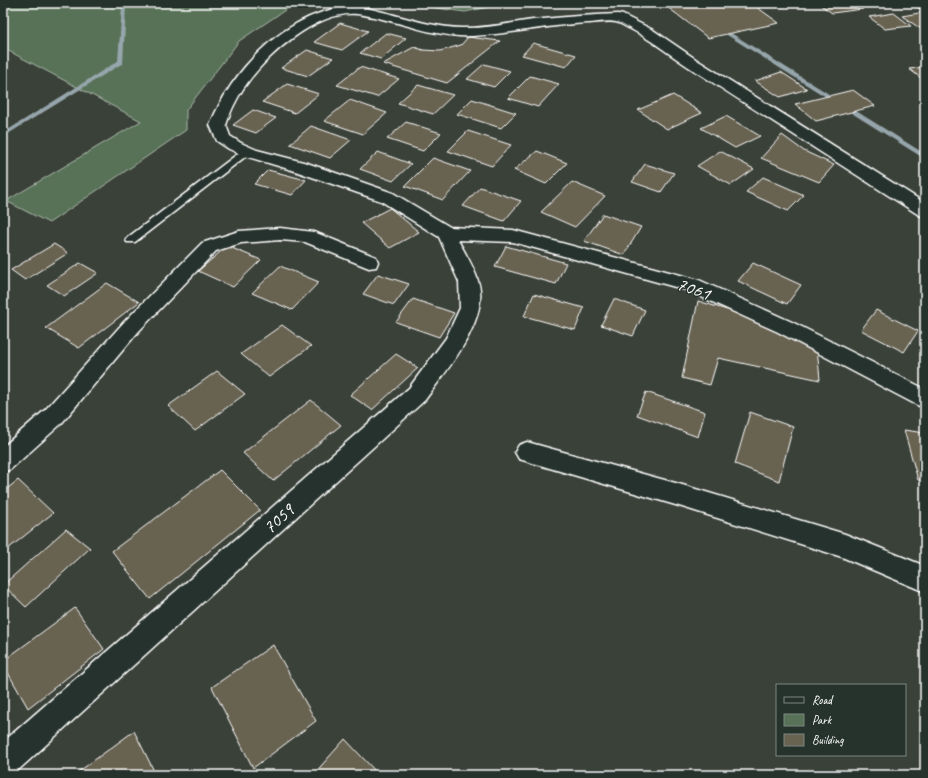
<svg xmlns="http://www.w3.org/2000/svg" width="928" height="778" font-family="Caveat,sans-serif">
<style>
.green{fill:#587258;stroke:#acb8ac}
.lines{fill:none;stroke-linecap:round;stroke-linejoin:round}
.stream{fill:#97a6ad;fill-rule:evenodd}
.building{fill:#686251;stroke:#fff}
.lane-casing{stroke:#fff;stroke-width:3}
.street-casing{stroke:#fff;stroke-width:3}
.lane{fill:#26332d;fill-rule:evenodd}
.street{fill:#26332d;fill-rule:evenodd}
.labels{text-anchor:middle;stroke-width:3;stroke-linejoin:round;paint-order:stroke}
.street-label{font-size:19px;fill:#fff;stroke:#26332d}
</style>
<rect width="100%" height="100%" fill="#3a4138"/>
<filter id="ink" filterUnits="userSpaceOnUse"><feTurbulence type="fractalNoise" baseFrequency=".025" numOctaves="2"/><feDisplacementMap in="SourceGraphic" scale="8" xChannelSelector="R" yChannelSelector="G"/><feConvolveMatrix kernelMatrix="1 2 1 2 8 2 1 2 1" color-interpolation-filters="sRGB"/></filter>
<g filter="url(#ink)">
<!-- green -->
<g class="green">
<polygon points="3,3 307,3 288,8 239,41 186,110 186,130 49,223 6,201 141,121 3,48"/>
<polygon points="401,3 492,3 498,5 465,12"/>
</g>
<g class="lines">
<!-- stream -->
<g class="stream">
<polygon points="119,3 124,3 126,6 123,63 3,137 3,133 118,61 122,6"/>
<polygon points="719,28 723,28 925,154 925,159 719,30"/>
</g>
</g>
<!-- building -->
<g class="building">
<polygon points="662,3 751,3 779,23 708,38"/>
<polygon points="818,3 855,3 863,9 832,13"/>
<polygon points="925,12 924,31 902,16"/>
<polygon points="894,13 911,26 885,29 869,17"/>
<polygon points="340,23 368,31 342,50 314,42"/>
<polygon points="386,33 406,38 381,59 360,53"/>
<polygon points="468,37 500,41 447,83 383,64 414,47 423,50 440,51 461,45"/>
<polygon points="533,43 576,55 566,67 522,55"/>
<polygon points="307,50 333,58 308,76 281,68"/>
<polygon points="484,64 510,71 494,87 467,79"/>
<polygon points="360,67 399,79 377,97 337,85"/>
<polygon points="925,67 925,81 909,69"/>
<polygon points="781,72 807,89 780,97 755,81"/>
<polygon points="530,76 559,84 538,107 508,98"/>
<polygon points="287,84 319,94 295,113 262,102"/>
<polygon points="418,85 453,95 433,114 398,103"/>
<polygon points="853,90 875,106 816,121 795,104"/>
<polygon points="673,95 702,113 667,129 638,110"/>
<polygon points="472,99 516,113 501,128 457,114"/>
<polygon points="350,100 387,113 363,134 324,121"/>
<polygon points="253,110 276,118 256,133 233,125"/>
<polygon points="726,116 760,136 735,148 701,128"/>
<polygon points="406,122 441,133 423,151 387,139"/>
<polygon points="311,126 351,140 330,158 290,144"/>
<polygon points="468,131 511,145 492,166 448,151"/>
<polygon points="782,135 804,151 834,165 819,182 761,158"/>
<polygon points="537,151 567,163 546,184 514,170"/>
<polygon points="720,151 754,169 731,185 697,166"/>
<polygon points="378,152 411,164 393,181 360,169"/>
<polygon points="433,158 470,171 443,200 405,186"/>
<polygon points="645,164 674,173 661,192 632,182"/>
<polygon points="268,170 306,180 292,195 254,184"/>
<polygon points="763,177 804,195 788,211 746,192"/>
<polygon points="572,182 605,196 575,227 541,212"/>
<polygon points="480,187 521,201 504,221 463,206"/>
<polygon points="390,208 419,232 390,248 361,223"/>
<polygon points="603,214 641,227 624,255 584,241"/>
<polygon points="54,244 68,253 25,280 11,270"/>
<polygon points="227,246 261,260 233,287 198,271"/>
<polygon points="506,246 566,263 556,284 495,267"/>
<polygon points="80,263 98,273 64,296 47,285"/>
<polygon points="753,263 801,285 787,304 738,281"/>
<polygon points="280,266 319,282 292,310 252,293"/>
<polygon points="378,274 409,284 394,305 363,294"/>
<polygon points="107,283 139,302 79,348 46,328"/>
<polygon points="534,294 584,308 575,330 524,316"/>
<polygon points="413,299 454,313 439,337 396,322"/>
<polygon points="614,299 645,310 633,336 601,325"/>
<polygon points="698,301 753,318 817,347 820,380 718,358 710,385 682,378"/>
<polygon points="876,310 918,331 904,352 861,330"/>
<polygon points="282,325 311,346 269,377 241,354"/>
<polygon points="396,354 418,368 372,410 350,395"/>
<polygon points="217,371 245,394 195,431 168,406"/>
<polygon points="646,392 705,412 698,437 637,415"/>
<polygon points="311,400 341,425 273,481 243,453"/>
<polygon points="750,412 793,427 779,481 735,464"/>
<polygon points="904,430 925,433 925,481 918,480"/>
<polygon points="220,470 260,510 150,599 112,551"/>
<polygon points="18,480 53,513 3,553 3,492"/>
<polygon points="66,529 90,548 26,607 3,585"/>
<polygon points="75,608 104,649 28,708 3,664 3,661"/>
<polygon points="273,645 316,721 253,768 212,687"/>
<polygon points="134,731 156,775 74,775"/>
<polygon points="345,739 379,775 313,775"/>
</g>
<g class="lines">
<!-- lane casing -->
<g class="lane-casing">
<polygon id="lane" points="247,148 251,151 250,153 135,242 127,242 126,240 127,238 244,149"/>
</g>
<!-- street casing -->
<g class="street-casing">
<g id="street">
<polygon points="915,3 925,3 925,9 917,6"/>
<path d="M354,6C390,11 424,27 461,28C485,29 509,23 533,20C561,17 590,15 618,14L623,15L653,30L697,60L925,203V217L919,215C844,167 769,119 695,71C673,57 653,41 631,29C626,27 621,23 616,22C608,20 596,23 588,23C549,25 511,34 472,36C432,38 396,19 357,14C317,10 264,57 243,89C236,100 230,112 226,125L230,136L241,143L257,150L307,163L393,193L450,227L513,230L699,280L792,322L925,389V408L917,405L778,332L686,290L513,242L458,240C465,253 474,267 478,281C491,319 446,371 425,400L14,774L3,775V742L409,388L446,338L460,308L459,282L439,237L381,201L295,171L245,156L229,149L217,141L210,125C233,67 289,10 354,6Z"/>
<polygon points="280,228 314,232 376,257 378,262 376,267 369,268 305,242 280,240 241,243 216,251 138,332 61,424 11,469 3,472 3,447 45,410 124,322 202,243 239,231"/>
<polygon points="527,442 679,484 845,534 925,566 925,592 842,557 679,506 519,459 515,452 519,445"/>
</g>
</g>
<!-- lane -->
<use href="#lane" class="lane"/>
<!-- street -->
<use href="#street" class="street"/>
</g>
</g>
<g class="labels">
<!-- street labels -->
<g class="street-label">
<text transform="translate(694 288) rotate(20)" y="7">7061</text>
<text transform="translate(278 518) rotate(-42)" y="7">7059</text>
</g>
</g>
<!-- margin -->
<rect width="928" height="778" fill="none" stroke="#26332d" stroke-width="16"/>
<rect x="8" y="8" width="912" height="762" fill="none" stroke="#fff" stroke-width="1.5" filter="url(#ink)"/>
<!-- legend -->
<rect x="776" y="684" width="130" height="72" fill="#26332d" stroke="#7d8581"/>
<rect x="784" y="697" width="20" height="6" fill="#26332d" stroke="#7d8581"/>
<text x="812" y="704" font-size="12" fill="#ffffff">Road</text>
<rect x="784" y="714" width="20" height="12" fill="#587258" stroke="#7d8581"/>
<text x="812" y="724" font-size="12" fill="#ffffff">Park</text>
<rect x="784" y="734" width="20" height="12" fill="#686251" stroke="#7d8581"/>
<text x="812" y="744" font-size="12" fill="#ffffff">Building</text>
</svg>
